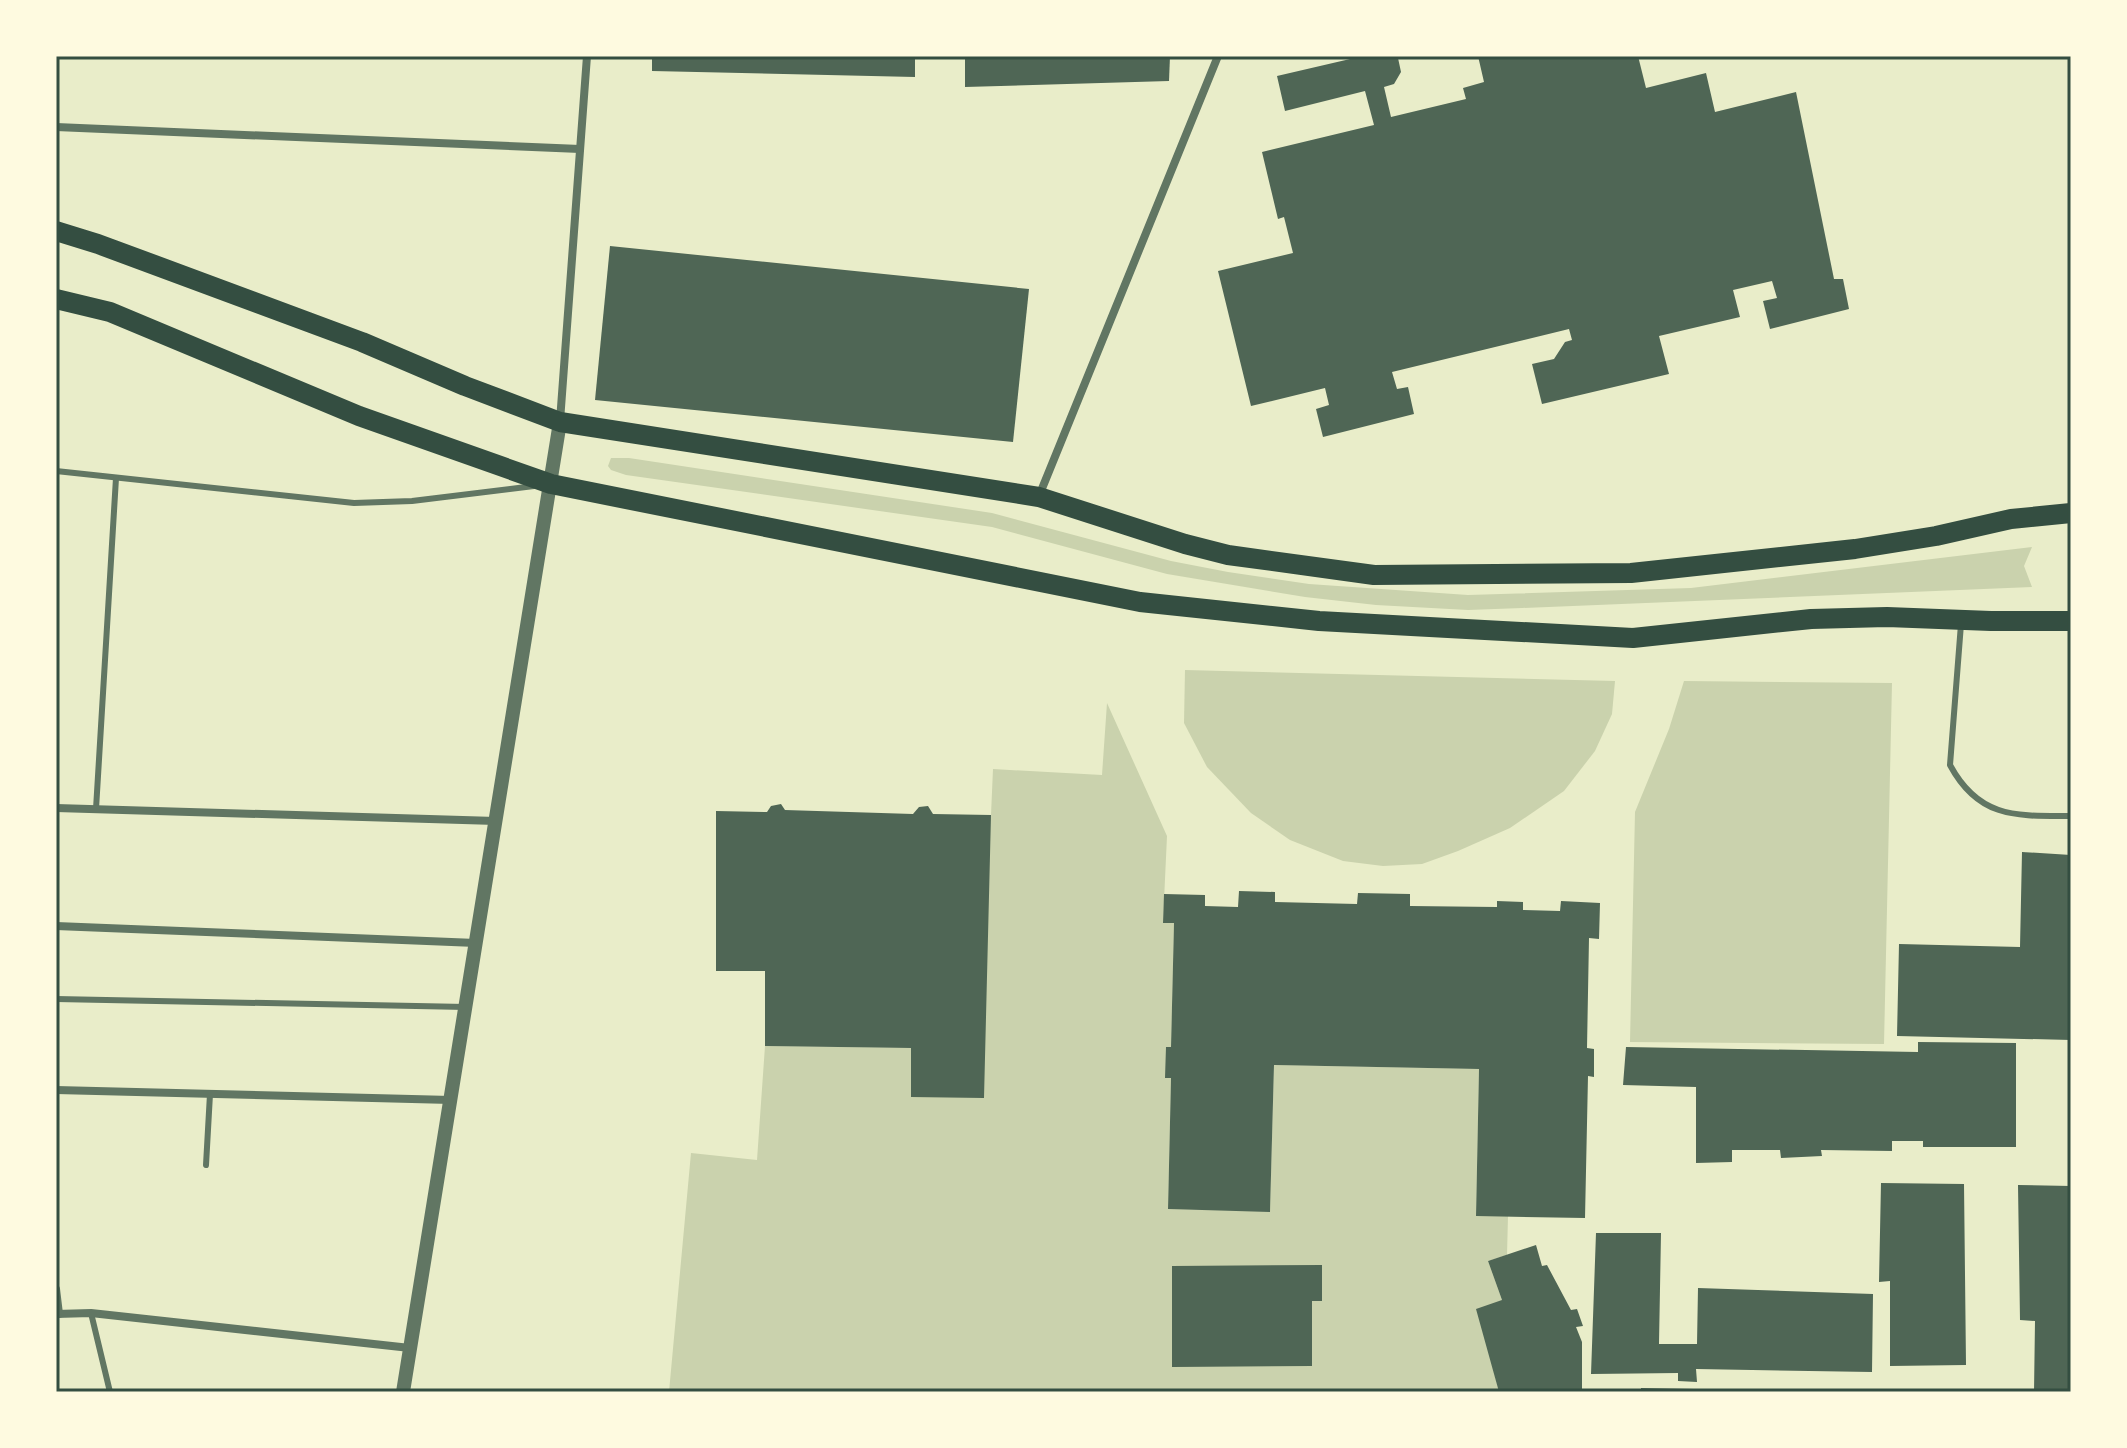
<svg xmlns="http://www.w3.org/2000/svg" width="2127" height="1448" font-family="Karla,sans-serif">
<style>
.green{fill:#cad2ad}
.building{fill:#4f6655}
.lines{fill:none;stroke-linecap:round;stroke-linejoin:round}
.service{stroke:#617663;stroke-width:6}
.minor{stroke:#617663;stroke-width:8}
.tertiary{stroke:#617663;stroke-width:14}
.primary{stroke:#344e41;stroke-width:20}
.neatline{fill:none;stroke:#344e41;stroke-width:3}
</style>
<rect width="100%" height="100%" fill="#e9edc9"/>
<!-- green -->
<g class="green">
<polygon points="611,458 629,458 992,513 1171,561 1228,572 1309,584 1468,595 1691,588 2032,547 2024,566 2032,587 1522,608 1468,610 1376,605 1305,597 1167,574 992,527 626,475 611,470 608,466"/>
<polygon points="1185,670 1615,681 1612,714 1595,751 1564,791 1510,828 1458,851 1422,864 1383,866 1343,861 1290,840 1251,813 1207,767 1184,723"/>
<polygon points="1684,681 1892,683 1884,1044 1630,1042 1635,812 1669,729"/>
<polygon points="1107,703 1167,836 1163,922 1174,923 1171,1047 1166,1078 1171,1078 1168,1209 1270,1211 1274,1065 1479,1069 1476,1215 1508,1216 1507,1255 1488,1261 1502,1300 1485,1336 1499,1392 669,1392 691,1153 757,1160 765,1046 911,1048 991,815 993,769 1102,775"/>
</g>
<!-- building -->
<g class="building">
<polygon points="652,56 915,56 915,77 652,71"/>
<polygon points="965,56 1170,56 1169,81 965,87"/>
<polygon points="1363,56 1394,56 1398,58 1401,72 1394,84 1384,87 1391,117 1466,99 1463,88 1484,82 1478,56 1638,56 1646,88 1706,73 1715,112 1796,92 1834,279 1843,279 1849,309 1770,329 1763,301 1777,298 1772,281 1733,290 1740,317 1659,336 1669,374 1542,404 1532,364 1554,359 1565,342 1572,340 1569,329 1392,372 1397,389 1408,387 1414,414 1323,437 1316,409 1329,405 1325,388 1251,406 1218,271 1293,253 1284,217 1278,219 1262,152 1374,125 1365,91 1285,111 1277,76"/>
<polygon points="610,246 1029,289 1013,442 595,400"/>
<polygon points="781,804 785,810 913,814 919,807 928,806 933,814 991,815 984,1098 911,1097 911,1048 765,1046 765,971 716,971 716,811 767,812 771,806"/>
<polygon points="2022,852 2071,855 2071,1040 1897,1036 1899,944 2020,947"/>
<polygon points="1239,891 1275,892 1275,902 1357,904 1358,893 1410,894 1410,906 1497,907 1497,901 1523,902 1523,910 1560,911 1561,901 1600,903 1599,939 1589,938 1587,1048 1594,1049 1594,1077 1588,1076 1585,1218 1476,1216 1479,1069 1274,1065 1270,1212 1168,1209 1171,1078 1165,1078 1166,1047 1171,1047 1174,923 1163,923 1164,894 1205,895 1205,906 1238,907"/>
<polygon points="1918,1042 2016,1043 2016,1147 1923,1147 1923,1141 1892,1141 1892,1151 1821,1150 1822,1156 1781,1158 1780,1150 1732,1150 1732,1162 1696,1163 1696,1087 1623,1085 1626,1047 1918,1052"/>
<polygon points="1881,1183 1964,1184 1966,1365 1890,1366 1890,1281 1879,1282"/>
<polygon points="2018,1185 2071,1186 2071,1392 2034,1392 2035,1321 2020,1320"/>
<polygon points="1596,1233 1661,1233 1659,1344 1697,1344 1698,1288 1873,1294 1872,1372 1696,1369 1697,1382 1678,1381 1678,1373 1591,1374"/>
<polygon points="1536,1245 1542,1266 1547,1265 1571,1310 1577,1309 1583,1326 1576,1327 1582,1342 1582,1392 1499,1392 1476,1309 1502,1300 1488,1261"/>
<polygon points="1322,1265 1322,1301 1312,1301 1312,1366 1172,1367 1172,1266"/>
<polygon points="1641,1388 1694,1389 1694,1392 1641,1392"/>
</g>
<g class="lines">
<!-- service -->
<g class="service">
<polyline points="56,471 354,503 412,501 534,486"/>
<path d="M1961,624L1950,765C1979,819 2017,816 2071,816"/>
<polyline points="96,809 116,478"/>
<polyline points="56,999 466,1007"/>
<polyline points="206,1165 210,1094"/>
<polyline points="91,1313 110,1392"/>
</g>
<!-- minor -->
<g class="minor">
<polyline points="56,127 580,149"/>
<polyline points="560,421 587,56"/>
<polyline points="1039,496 1218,56"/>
<polyline points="56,808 496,821"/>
<polyline points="56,926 476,943"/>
<polyline points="56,1090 451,1100"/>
<polyline points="56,1289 59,1314"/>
<polyline points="56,1314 91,1313 410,1348"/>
</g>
<!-- tertiary -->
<polyline class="tertiary" points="403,1392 560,422"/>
<!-- primary -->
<g class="primary">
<polyline points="56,231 98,244 362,342 465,386 560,422 1039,497 1185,544 1228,555 1374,575 1631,573 1855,549 1936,536 2011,519 2071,513"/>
<polyline points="56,299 110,312 359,416 551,484 1140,602 1319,621 1633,638 1811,619 1887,617 1991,621 2071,621"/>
</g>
</g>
<!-- border -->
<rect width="2127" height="1448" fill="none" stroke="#fefae0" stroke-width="116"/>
<rect x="58" y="58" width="2011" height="1332" class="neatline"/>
</svg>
